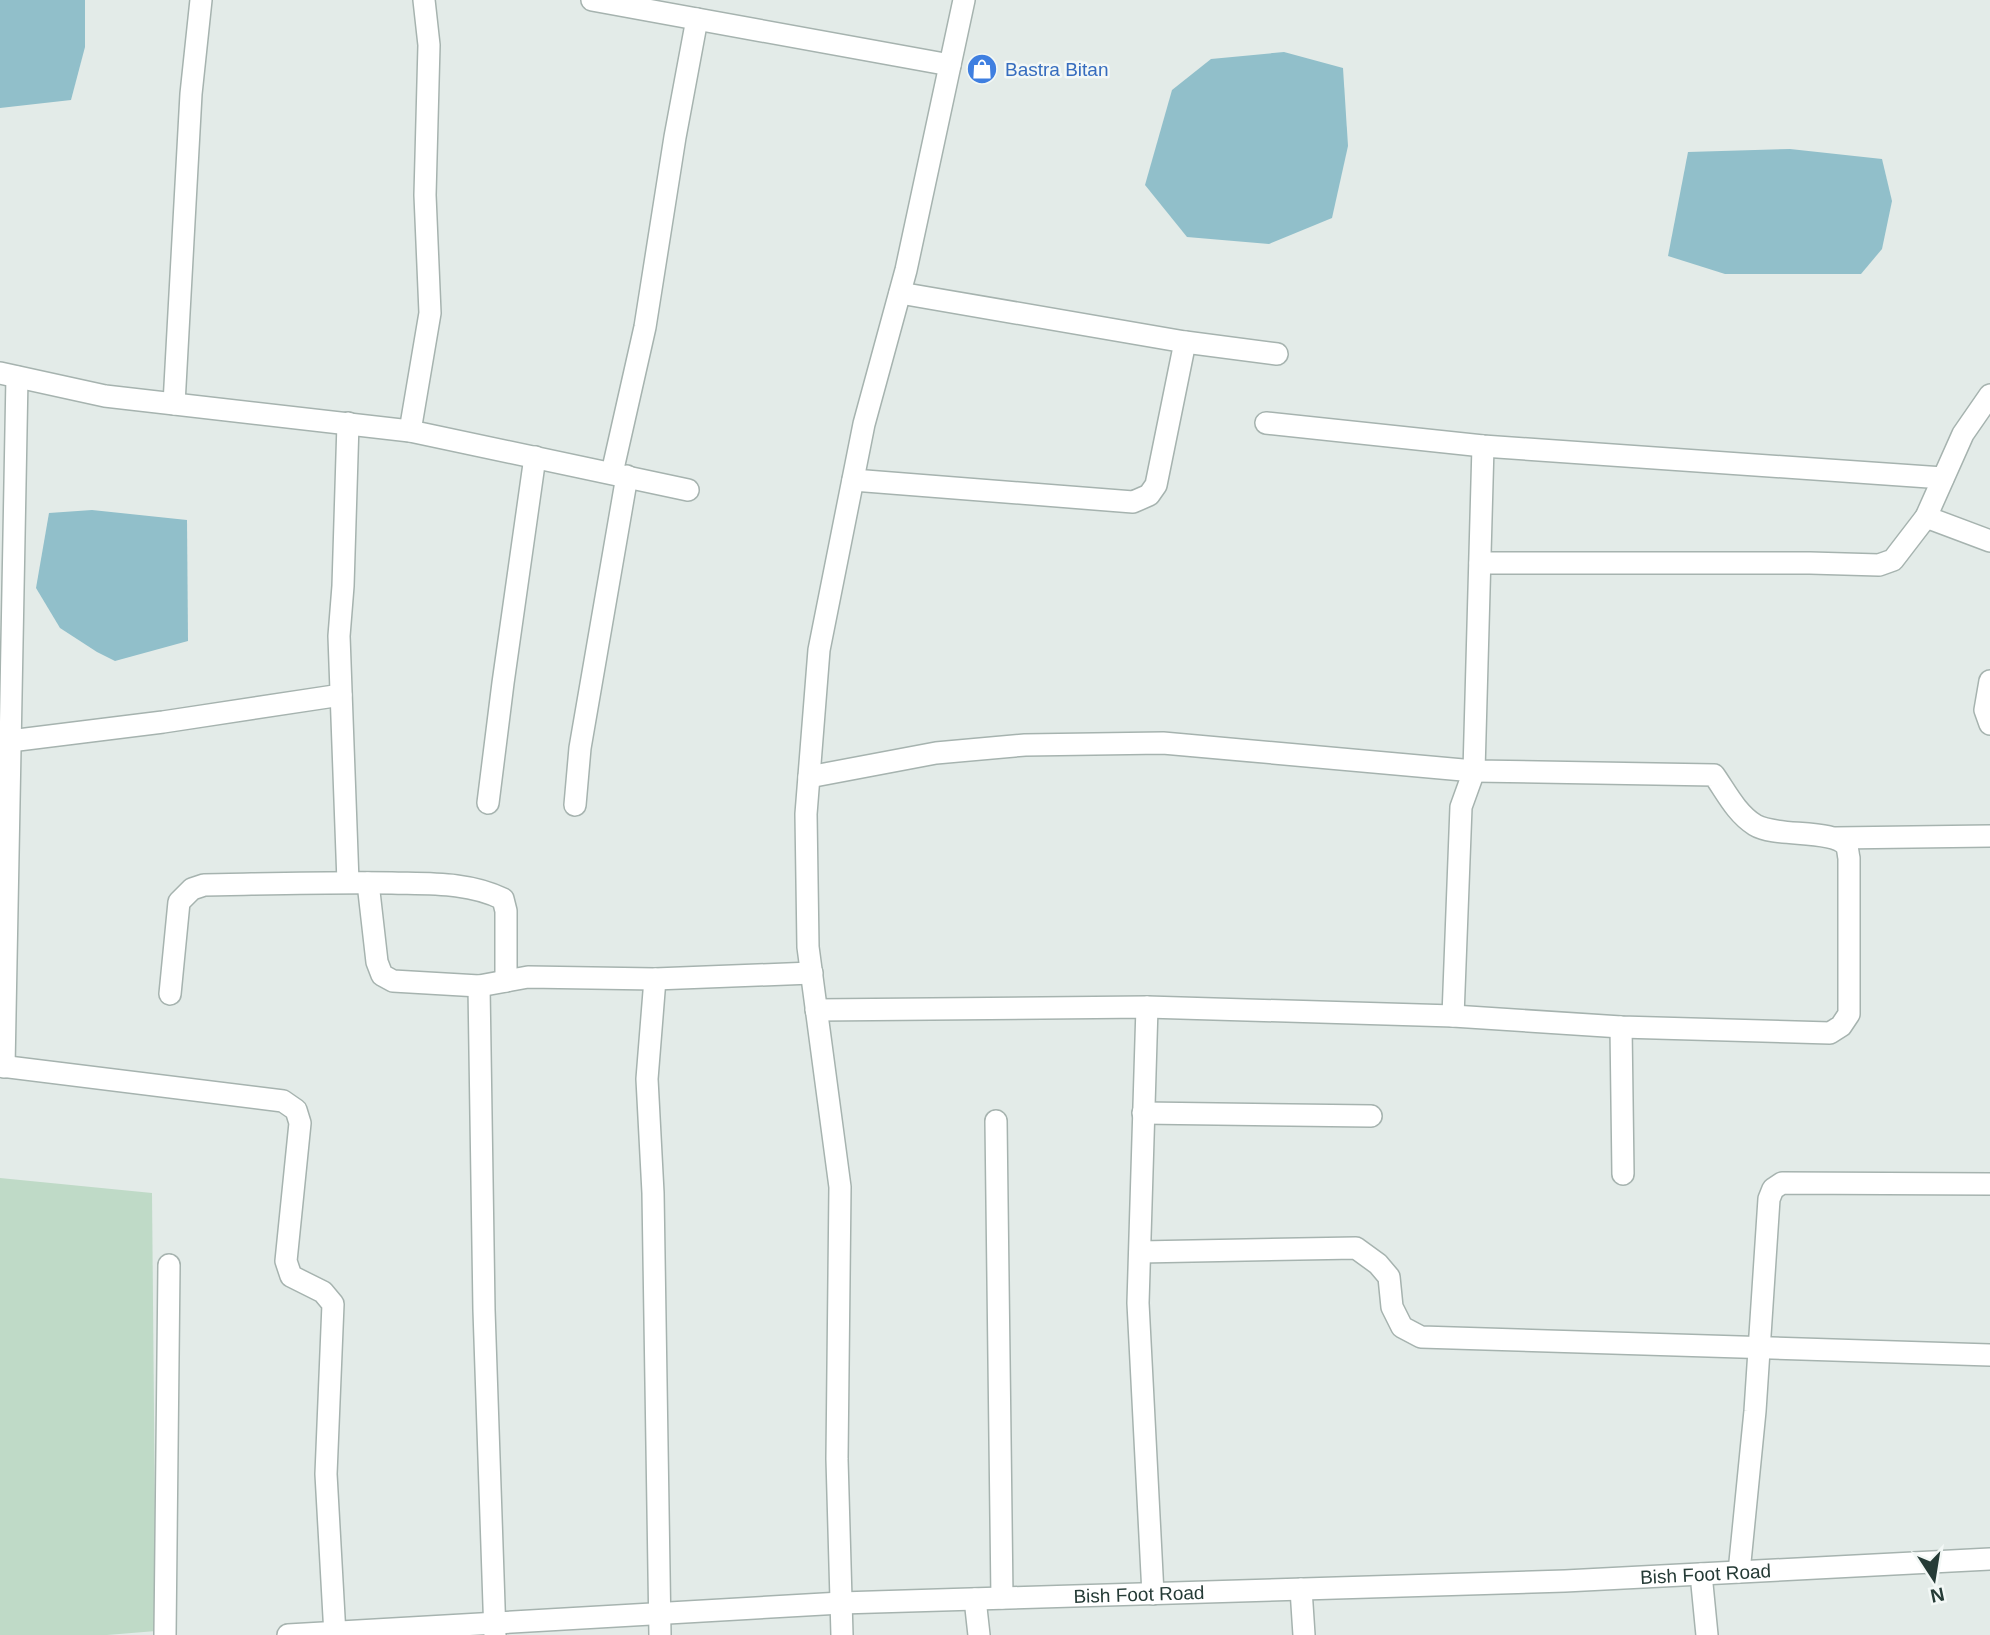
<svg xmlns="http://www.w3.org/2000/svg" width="1990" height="1635" font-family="Helvetica,sans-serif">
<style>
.green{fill:#bfdac7}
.water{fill:#91bfca}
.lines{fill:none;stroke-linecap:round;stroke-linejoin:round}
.minor-casing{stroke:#a6b3af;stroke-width:24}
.minor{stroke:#fff;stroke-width:21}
.labels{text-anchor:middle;stroke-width:5;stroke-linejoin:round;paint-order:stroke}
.shop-label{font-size:19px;fill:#366cbe;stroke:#f3f8f6;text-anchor:start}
.street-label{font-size:19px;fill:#253b36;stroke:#f3f8f6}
</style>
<rect width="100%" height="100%" fill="#e3ebe8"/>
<!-- green -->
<polygon class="green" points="0,1178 152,1193 156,1631 107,1635 0,1635"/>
<!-- water -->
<g class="water">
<polygon points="0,0 85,0 85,47 71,100 0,108"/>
<polygon points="1284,52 1343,68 1348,146 1332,218 1269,244 1187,237 1145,185 1172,90 1211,59"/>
<polygon points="1790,149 1882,159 1892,201 1882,249 1861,274 1725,274 1668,256 1688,152"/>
<polygon points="92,510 187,520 188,641 115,661 97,652 60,628 36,588 49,513"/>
</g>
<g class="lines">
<!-- minor casing -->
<g class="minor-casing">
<g id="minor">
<polyline points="592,0 950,65"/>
<polyline points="900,293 1185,342 1277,354"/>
<polyline points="0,373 105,396 410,431 688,490"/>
<polyline points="174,404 191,94 201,0"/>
<polyline points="348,423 343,586 339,636 348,882"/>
<polyline points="1266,423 1483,446 1943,478"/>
<polyline points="410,431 430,313 425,195 429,45 424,0"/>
<polyline points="612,473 645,327 675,137 697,19"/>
<polyline points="853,480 1133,502 1149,495 1156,485 1185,342"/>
<polyline points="1926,517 1990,541"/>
<polyline points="1480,563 1810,563 1879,565 1893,560 1926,517 1963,434 1990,395"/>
<polyline points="1990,681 1985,710 1990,724"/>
<polyline points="10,741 163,722 341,695"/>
<path d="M809,777L936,753L1025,745L1163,743L1474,771L1714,775C1726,792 1736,813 1755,825C1776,838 1836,828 1847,847C1848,850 1848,854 1849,858V1014L1841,1026L1830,1033L1621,1027L1453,1016L1147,1007L816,1010"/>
<polyline points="488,803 503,683 535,457"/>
<polyline points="575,805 580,748 627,476"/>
<polyline points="1836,838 1990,836"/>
<polyline points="368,883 377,962 382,975 393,981 479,986 528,977 655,979 812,973"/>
<polyline points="655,979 647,1079 653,1193 660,1635"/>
<polyline points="479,986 484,1310 495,1635"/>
<path d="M170,994L179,902L192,889L204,885C267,884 330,882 392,883C429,884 469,882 503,899L506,911V981"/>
<polyline points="1147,1007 1138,1303 1153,1594"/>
<polyline points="1453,1016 1461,807 1474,771 1483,446"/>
<polyline points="1621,1027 1623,1174"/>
<polyline points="0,1066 283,1101 296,1110 300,1123 286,1261 291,1276 323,1292 333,1304 326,1474 335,1635"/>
<polyline points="4,1067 17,377"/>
<polyline points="1143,1113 1371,1116"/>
<polyline points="996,1121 1002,1598"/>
<polyline points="1140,1252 1356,1248 1378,1264 1389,1277 1392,1307 1402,1327 1421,1337 1990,1355"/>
<polyline points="1739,1572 1755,1411 1769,1199 1773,1189 1782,1183 1990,1184"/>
<polyline points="1701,1574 1707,1635"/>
<polyline points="1301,1589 1304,1635"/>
<polyline points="975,1599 979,1635"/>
<polyline points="165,1635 169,1265"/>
<path id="s1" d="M288,1635L841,1603L1565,1581L1990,1559"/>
<polyline points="842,1635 837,1459 840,1187 808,947 806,814 819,650 864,424 906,270 964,0"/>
</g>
</g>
<!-- minor -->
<use href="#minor" class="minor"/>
</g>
<!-- icons -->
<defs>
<g id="shop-disc" transform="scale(1.575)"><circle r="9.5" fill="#3f7fe0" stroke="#f3f8f6"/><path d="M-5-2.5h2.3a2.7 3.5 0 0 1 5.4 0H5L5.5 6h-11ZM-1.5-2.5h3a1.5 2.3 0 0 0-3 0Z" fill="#fff"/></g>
</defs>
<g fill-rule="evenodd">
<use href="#shop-disc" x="982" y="69"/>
</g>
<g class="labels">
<!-- shop labels -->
<g class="shop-label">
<text x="1005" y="76">Bastra Bitan</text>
</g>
<!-- street labels -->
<g class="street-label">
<text dy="7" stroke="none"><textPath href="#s1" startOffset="1419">Bish Foot Road</textPath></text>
<text dy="7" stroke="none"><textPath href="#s1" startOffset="852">Bish Foot Road</textPath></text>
</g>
</g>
<!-- north arrow -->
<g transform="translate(1934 1579) rotate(168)" stroke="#f3f8f6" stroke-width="5" paint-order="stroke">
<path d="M0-5L12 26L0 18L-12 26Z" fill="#253b36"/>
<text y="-10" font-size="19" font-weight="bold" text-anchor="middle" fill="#253b36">N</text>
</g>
</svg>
